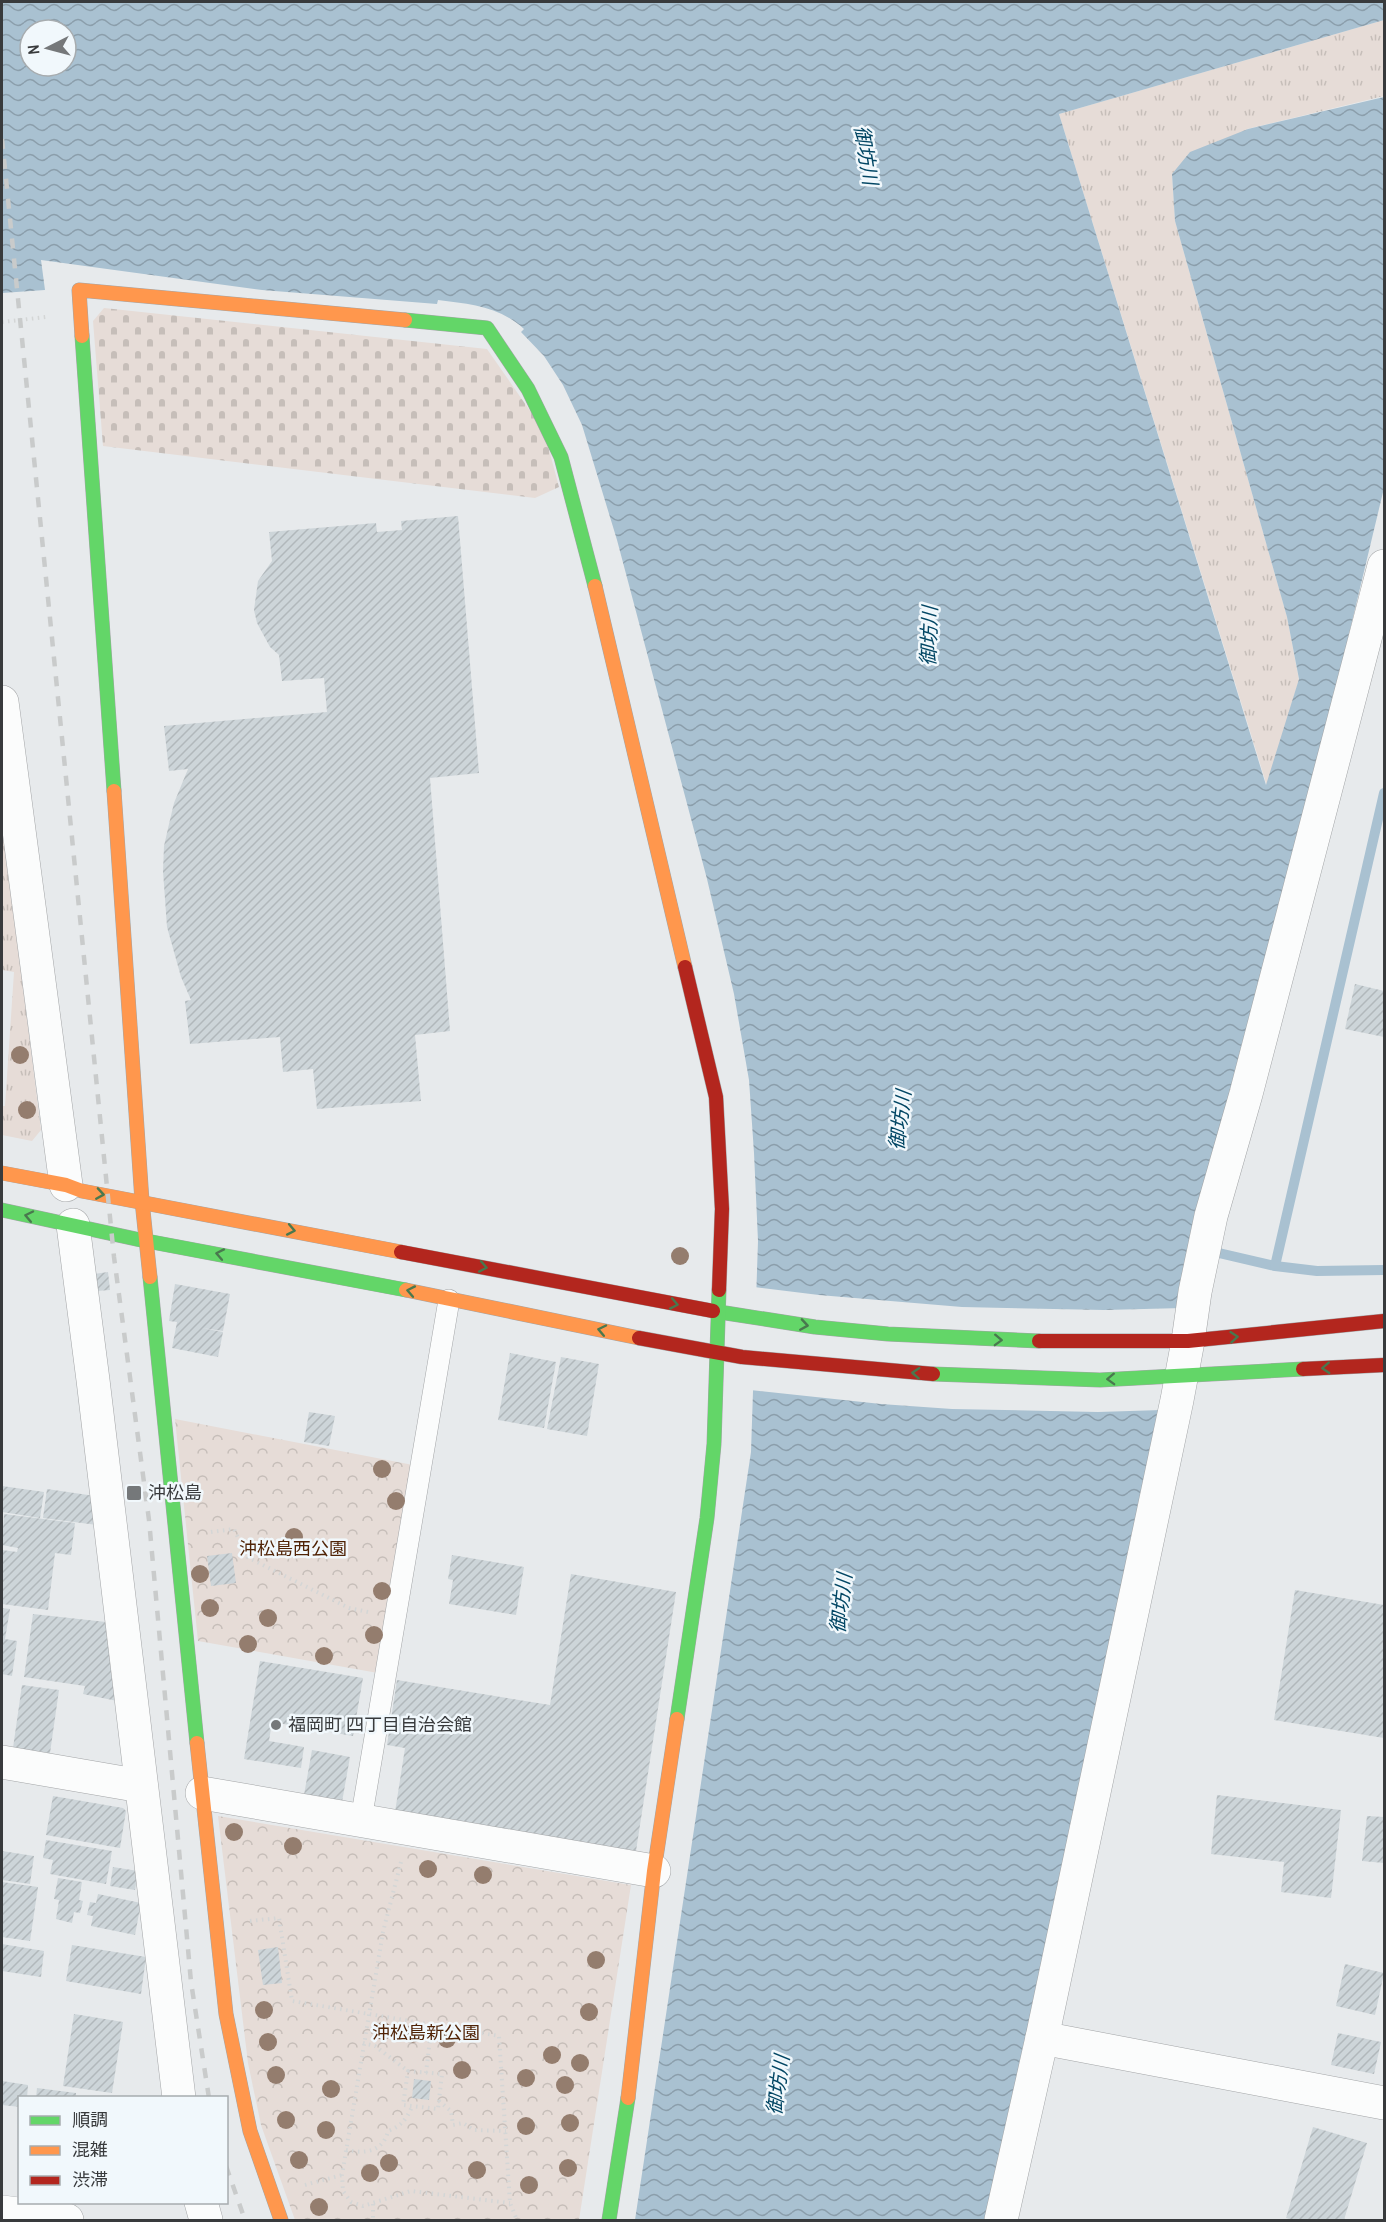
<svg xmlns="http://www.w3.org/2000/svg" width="1386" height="2222" font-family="'Archivo Narrow','Noto Sans JP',sans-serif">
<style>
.grass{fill:url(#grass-tufts)}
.cemetery{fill:url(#cemetery-stones)}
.park{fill:url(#park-crowns)}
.water{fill:url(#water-waves);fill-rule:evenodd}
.pier{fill:#e7eaec}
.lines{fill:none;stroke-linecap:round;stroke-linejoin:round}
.stream{stroke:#a9c1d1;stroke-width:10}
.building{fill:url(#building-hatch)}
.lane-casing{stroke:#a3a5a7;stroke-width:22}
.street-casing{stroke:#a3a5a7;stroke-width:34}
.fast-casing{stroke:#a3a5a7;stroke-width:15}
.slow-casing{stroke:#a3a5a7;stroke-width:15}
.jam-casing{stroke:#a3a5a7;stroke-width:15}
.path{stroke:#d4d6d6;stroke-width:4;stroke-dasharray:1.5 4.5;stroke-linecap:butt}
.lane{stroke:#fbfcfc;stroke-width:21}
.street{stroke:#fbfcfc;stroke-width:33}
.fast{stroke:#63d668;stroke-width:14}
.slow{stroke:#ff974d;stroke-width:14}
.jam{stroke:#b3261e;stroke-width:14}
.rail{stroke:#c9cbcb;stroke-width:4.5;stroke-dasharray:10 10;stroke-linecap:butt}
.tree{fill:#947d6e}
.oneway{stroke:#49784e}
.poi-dot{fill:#75787a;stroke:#f1f8fc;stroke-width:2}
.labels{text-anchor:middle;stroke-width:5;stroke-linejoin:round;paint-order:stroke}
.poi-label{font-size:18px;fill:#383a3c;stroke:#f1f8fc;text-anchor:start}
.park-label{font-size:18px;fill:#502306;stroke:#f1f8fc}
.water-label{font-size:20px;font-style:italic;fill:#024664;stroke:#f1f8fc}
</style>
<defs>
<pattern id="grass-tufts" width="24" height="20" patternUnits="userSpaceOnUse" patternTransform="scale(1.5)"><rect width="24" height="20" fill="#e6dcd7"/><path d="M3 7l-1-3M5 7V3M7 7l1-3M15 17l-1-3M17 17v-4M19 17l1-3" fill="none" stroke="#c6beb9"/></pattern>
<pattern id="cemetery-stones" width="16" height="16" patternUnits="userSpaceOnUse" patternTransform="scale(1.5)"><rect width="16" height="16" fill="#e6dcd7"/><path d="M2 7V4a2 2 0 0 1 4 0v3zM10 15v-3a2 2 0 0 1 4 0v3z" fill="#c6beb9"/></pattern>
<pattern id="park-crowns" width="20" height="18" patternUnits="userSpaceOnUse" patternTransform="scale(1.5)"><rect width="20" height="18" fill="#e6dcd7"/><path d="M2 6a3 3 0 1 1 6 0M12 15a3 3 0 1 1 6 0" fill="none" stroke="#c6beb9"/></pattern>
<pattern id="water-waves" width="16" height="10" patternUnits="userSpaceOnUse" patternTransform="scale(1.5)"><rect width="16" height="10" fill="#a9c1d1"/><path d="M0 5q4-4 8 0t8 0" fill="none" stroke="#8b9eab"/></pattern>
<pattern id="building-hatch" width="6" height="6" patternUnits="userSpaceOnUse" patternTransform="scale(1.5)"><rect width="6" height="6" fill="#cdd5d9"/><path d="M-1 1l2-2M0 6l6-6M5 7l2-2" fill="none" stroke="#b1b8bb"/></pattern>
</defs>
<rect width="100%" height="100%" fill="#e7eaec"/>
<!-- grass -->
<g class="grass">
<polygon points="1384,20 1384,96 1247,129 1172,174 1175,221 1287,617 1299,680 1267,786 1059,114"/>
<polygon points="2,817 41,1130 32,1141 2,1135 2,1106 5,1106 14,972 2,970"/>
</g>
<!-- cemetery -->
<polygon class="cemetery" points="104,308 487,349 544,431 559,487 535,498 103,446 93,321"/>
<!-- park -->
<g class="park">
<polygon points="175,1419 413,1465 378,1673 198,1641"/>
<polygon points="218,1816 631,1885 579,2220 295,2220 261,2125 248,2063"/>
</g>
<!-- water -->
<path class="water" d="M2,2H1384V20L1059,114L1266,785L1299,679L1287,617L1175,221L1172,174L1190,152L1248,129L1384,97V488L1338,680L1282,897L1239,1055L1200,1212L988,2220H635L751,1452L758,1241L754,1153L749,1080L734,994L707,879L617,540L582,425L563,385L544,356L521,332L524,329C499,306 470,304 438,300L437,304L262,290L41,260L45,290L2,293ZM30,30H66V66H30Z"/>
<!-- pier -->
<polygon class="pier" points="754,1287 819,1295 962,1307 1104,1310 1183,1308 1162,1410 1098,1412 952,1409 881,1404 750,1390"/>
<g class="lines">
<!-- stream -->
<g class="stream">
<polyline points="1206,1250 1275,1266 1317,1271 1384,1270"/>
<polyline points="1275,1266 1384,793"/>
</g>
</g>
<!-- building -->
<g class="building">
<polygon points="458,516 479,773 430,778 450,1031 415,1035 421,1101 317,1109 313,1069 283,1072 280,1037 190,1044 185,1001 191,1000 181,977 167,927 163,871 164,846 169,824 174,803 188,769 169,771 164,726 327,712 324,678 282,681 279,655 270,647 257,623 254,610 258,581 272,561 269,532 376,523 377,532 402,530 401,521"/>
<polygon points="1355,984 1384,991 1384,1037 1345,1029"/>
<polygon points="108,1272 110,1290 97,1291 94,1274"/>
<polygon points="175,1284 230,1294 223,1331 202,1328 223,1332 218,1357 172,1348 177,1322 169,1321"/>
<polygon points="510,1353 556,1362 544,1428 498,1420"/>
<polygon points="561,1357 599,1364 587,1436 547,1429"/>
<polygon points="309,1412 335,1416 329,1446 304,1442"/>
<polygon points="2,1486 44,1492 40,1518 2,1512"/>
<polygon points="47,1489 95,1496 97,1525 43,1518"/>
<polygon points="4,1514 75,1523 71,1555 55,1553 48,1610 2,1604 2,1550 17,1552 18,1548 2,1545"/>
<polygon points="232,1553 236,1583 211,1586 207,1556"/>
<polygon points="452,1555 524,1567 516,1615 449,1604 453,1580 448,1579"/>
<polygon points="571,1574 676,1592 636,1851 395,1812 405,1748 387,1745 397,1680 550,1705"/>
<polygon points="1295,1590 1384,1605 1384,1738 1274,1720"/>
<polygon points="2,1608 10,1609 5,1639 17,1641 12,1676 2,1674"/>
<polygon points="33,1614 106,1622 117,1701 83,1694 85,1686 24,1677"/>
<polygon points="260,1661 363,1678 353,1736 272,1722 269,1741 304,1747 301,1768 244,1759"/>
<polygon points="22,1685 59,1690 50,1753 13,1748"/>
<polygon points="312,1750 350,1757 342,1802 304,1795"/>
<polygon points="1217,1795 1341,1810 1331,1898 1281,1892 1284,1862 1211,1854"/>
<polygon points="53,1796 123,1808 126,1811 120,1848 46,1835"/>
<polygon points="1367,1816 1384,1817 1384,1863 1362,1861"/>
<polygon points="46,1840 112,1851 106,1884 50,1874 53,1860 43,1858"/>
<polygon points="2,1851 34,1856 30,1884 2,1880"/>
<polygon points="113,1867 138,1871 135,1890 110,1886"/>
<polygon points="58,1878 82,1882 79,1900 83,1901 80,1913 74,1912 72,1923 56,1919 59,1900 54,1899"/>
<polygon points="2,1882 38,1887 30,1941 2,1937"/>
<polygon points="98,1894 141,1903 135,1935 91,1926 93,1916 87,1915 90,1902 96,1903"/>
<polygon points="2,1944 44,1951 41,1977 2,1971"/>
<polygon points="72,1945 146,1957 141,1994 66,1981"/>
<polygon points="278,1947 282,1983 263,1985 258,1950"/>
<polygon points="1345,1964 1384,1973 1375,2015 1336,2006"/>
<polygon points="74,2014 123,2022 112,2093 63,2086"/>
<polygon points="1338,2033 1381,2042 1374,2074 1331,2065"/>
<polygon points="414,2079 431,2081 429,2100 412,2098"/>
<polygon points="2,2081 28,2085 27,2098 20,2098 20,2107 2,2105"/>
<polygon points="37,2088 76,2093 76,2098 36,2098"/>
<polygon points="1313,2127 1367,2143 1344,2220 1293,2220 1286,2218"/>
</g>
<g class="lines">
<!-- lane casing -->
<g class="lane-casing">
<polyline id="lane" points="361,1820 449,1300"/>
</g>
<!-- street casing -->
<g class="street-casing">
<g id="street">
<polyline points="2,702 66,1185"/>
<polyline points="73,1225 93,1380 179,2098"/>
<polyline points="2,1762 141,1786"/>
<polyline points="202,1793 654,1871"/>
<polyline points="1042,2038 1384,2103"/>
<polyline points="201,2202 206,2220"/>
<polyline points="2,2212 67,2220"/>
<polyline points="1001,2220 1042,2038 1177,1400 1188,1341 1195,1292 1211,1216 1246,1094 1384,566"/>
</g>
</g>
<!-- fast casing -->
<g class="fast-casing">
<g id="fast">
<polyline points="405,320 487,328 528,389 561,457 595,586"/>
<polyline points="82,336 114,791"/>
<polyline points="2,1210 136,1239 406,1290"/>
<polyline points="150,1277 197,1743"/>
<polyline points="713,1311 815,1327 888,1334 1039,1341"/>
<polyline points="933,1374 1100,1380 1303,1369"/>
<polyline points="677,1719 707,1518 714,1444 719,1290"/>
<polyline points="609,2220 628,2098"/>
</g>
</g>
<!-- slow casing -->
<g class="slow-casing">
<g id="slow">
<polyline points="82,336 79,290 405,320"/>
<polyline points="595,586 685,967"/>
<polyline points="114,791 142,1201 150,1277"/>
<polyline points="2,1173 66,1185 82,1191 401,1252"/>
<polyline points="406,1290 639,1338"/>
<polyline points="197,1743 226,2014 250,2131 281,2220"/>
<polyline points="628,2098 654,1871 677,1719"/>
</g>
</g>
<!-- jam casing -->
<g class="jam-casing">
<g id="jam">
<polyline points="685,967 716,1097 722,1209 719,1290"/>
<polyline points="401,1252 713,1311"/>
<polyline points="639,1338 742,1357 933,1374"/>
<polyline points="1039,1341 1188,1341 1384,1321"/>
<polyline points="1303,1369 1384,1365"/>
</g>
</g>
<!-- path -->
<g class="path">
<polyline points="2,322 46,317"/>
<polyline points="211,1532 234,1529 247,1557 349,1608 368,1612"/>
<polyline points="401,1862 383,1932 342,2175 343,2191 351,2202 363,2206 411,2191 510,2203"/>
<polyline points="250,1921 279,1918 292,2001 499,2036 510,2203 517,2220"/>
<polyline points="363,2043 375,2046 408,2071"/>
<polygon points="408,2071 442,2074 438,2109 403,2105"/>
<polyline points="426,2073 432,2023"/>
<polyline points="439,2101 451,2111 453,2125 463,2123 474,2130 506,2131"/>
<path d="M346,2150C365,2154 383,2152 388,2131C402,2126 406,2119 412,2107"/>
<polyline points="305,2185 342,2175"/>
<polyline points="373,2204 373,2220"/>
</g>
<!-- lane -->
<use href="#lane" class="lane"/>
<!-- street -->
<use href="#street" class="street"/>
<!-- fast -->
<use href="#fast" class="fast"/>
<!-- slow -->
<use href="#slow" class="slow"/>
<!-- jam -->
<use href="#jam" class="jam"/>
<!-- rail -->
<g class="rail">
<polyline points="2,139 114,1257 149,1520 191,1982 209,2098"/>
<polyline points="226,2166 245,2220"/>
</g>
</g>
<!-- trees -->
<g class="tree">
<circle cx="20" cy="1055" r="9"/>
<circle cx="27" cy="1110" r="9"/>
<circle cx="680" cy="1256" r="9"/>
<circle cx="382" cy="1469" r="9"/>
<circle cx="396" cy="1501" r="9"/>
<circle cx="294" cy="1537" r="9"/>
<circle cx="200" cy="1574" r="9"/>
<circle cx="382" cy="1591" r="9"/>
<circle cx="210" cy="1608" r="9"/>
<circle cx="268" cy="1618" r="9"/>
<circle cx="374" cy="1635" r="9"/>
<circle cx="248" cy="1644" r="9"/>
<circle cx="324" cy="1656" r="9"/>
<circle cx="234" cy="1832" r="9"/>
<circle cx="293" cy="1846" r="9"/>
<circle cx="428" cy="1869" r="9"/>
<circle cx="483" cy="1875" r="9"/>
<circle cx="596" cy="1960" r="9"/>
<circle cx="264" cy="2010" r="9"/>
<circle cx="589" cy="2012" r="9"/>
<circle cx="383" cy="2031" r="9"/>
<circle cx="412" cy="2034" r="9"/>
<circle cx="447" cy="2039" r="9"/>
<circle cx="268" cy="2042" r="9"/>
<circle cx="552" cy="2055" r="9"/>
<circle cx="580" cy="2063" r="9"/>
<circle cx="462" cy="2070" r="9"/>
<circle cx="276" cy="2075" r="9"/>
<circle cx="526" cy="2078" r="9"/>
<circle cx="565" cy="2085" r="9"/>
<circle cx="331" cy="2089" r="9"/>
<circle cx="286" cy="2120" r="9"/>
<circle cx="570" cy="2123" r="9"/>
<circle cx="526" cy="2126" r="9"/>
<circle cx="326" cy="2130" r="9"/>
<circle cx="299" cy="2160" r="9"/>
<circle cx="389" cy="2163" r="9"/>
<circle cx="568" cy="2168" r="9"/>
<circle cx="477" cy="2170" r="9"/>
<circle cx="370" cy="2173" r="9"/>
<circle cx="529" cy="2185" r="9"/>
<circle cx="319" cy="2207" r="9"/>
</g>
<!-- one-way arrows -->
<defs><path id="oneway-chevron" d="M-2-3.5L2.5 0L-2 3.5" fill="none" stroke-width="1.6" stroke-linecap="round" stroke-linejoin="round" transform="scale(1.5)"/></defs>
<g class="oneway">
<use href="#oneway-chevron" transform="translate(100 1194) rotate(9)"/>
<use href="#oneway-chevron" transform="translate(29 1216) rotate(-168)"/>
<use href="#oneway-chevron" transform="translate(291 1230) rotate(11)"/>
<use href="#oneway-chevron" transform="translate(220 1254) rotate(-169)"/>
<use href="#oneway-chevron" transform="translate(483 1267) rotate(11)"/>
<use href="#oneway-chevron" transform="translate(411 1291) rotate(-169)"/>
<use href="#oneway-chevron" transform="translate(674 1304) rotate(11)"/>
<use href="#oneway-chevron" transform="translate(804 1325) rotate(9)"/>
<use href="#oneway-chevron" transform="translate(602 1330) rotate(-168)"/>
<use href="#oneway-chevron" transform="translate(1234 1337) rotate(-5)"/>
<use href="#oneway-chevron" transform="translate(998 1340) rotate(2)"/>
<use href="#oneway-chevron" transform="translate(1326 1368) rotate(177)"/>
<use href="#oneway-chevron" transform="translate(916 1373) rotate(-176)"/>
<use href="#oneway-chevron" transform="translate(1111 1379) rotate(178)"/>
</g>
<!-- markers -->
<g class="poi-dot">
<rect x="126" y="1485" width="16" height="16" rx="3"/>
<circle cx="276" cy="1725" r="6"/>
</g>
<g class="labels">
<!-- poi labels -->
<g class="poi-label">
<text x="148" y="1499">沖松島</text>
<text x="288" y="1731">福岡町 四丁目自治会館</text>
</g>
<!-- park labels -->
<g class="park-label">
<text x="293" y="1555">沖松島西公園</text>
<text x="426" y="2039">沖松島新公園</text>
</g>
<!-- water labels -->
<g class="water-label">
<text transform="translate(866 155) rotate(81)" y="7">御坊川</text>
<text transform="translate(929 636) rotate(-88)" y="7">御坊川</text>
<text transform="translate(900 1120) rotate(-83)" y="7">御坊川</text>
<text transform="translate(841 1603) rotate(-83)" y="7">御坊川</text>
<text transform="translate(778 2085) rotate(-82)" y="7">御坊川</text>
</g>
</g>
<!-- border -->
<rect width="1386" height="2222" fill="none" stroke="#383a3c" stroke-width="6"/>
<!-- legend -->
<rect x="18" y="2096" width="210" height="108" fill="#f1f8fc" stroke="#a7acaf" stroke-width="1.5"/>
<rect x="30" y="2116" width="30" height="9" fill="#63d668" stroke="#a7acaf" stroke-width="1.5"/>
<text x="72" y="2126" font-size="18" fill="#383a3c">順調</text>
<rect x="30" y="2146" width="30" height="9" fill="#ff974d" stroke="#a7acaf" stroke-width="1.5"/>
<text x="72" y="2156" font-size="18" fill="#383a3c">混雑</text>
<rect x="30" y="2176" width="30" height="9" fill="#b3261e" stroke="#a7acaf" stroke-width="1.5"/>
<text x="72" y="2186" font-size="18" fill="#383a3c">渋滞</text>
<!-- north arrow -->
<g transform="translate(48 48) rotate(264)"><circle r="28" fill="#f1f8fc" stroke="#a7acaf" stroke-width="1.5"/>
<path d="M0-4.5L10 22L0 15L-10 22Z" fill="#75787a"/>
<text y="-9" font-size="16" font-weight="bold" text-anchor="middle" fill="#383a3c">N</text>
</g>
</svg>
